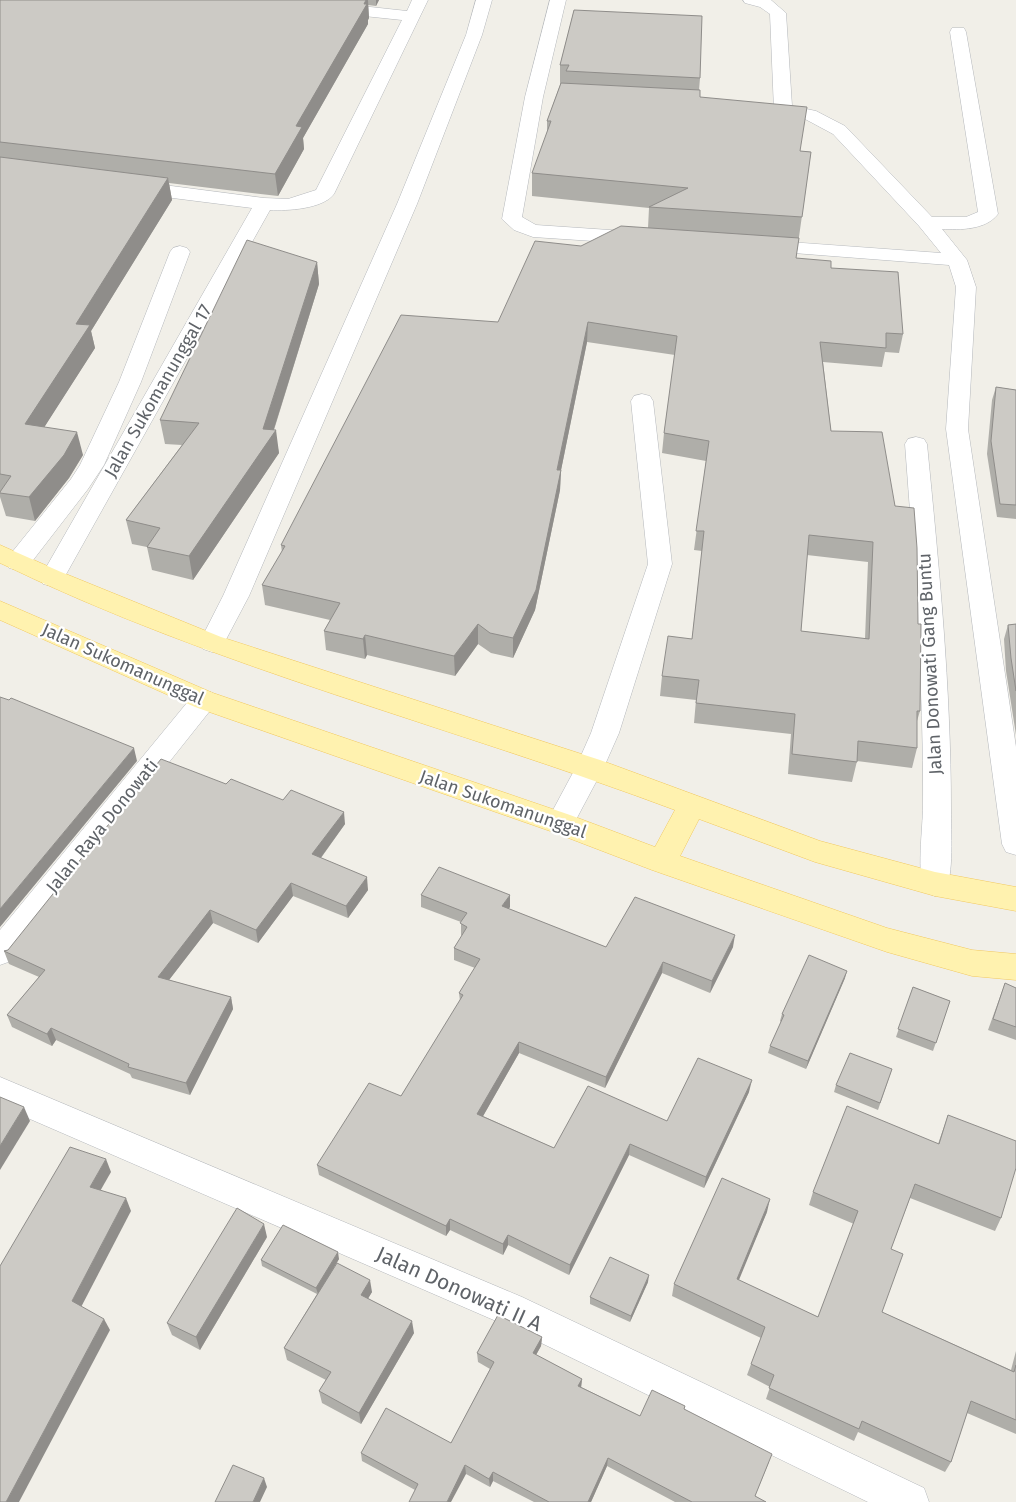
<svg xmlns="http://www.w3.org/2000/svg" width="1016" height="1502" font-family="'Fira Sans',sans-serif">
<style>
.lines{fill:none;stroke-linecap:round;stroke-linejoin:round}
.minor-casing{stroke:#b5b8bc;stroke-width:1}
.major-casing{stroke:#f2c960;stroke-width:1}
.minor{fill:#fff;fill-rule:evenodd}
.major{fill:#fff2af;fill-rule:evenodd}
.wall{fill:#afaea9;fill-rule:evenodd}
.shaded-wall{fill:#8f8d8a}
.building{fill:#cccac5;stroke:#8f8d8a;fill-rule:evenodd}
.labels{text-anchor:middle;stroke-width:4.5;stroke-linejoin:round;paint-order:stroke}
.street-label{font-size:18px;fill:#5f6368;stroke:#fff}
.near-street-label{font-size:21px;fill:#5f6368;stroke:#fff}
</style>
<rect width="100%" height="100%" fill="#f1efe8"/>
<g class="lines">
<!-- minor casing -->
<g class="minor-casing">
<g id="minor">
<path d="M251,0H306L407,11L412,0H428L334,194C323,209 287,211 270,210L64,578L61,584L52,586L43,584L40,578L252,208L133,193L126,191L124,187L126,183L133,181L264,198L288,199L316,190L402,20L259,5L253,3Z"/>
<polygon points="476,0 492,0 482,35 417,204 249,596 221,649 212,652 203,649 199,643 223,596 397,204 466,35"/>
<polygon points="550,0 566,0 543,97 522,217 536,225 639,232 646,234 649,238 646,242 639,244 533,237 514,230 502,219 525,97"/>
<path d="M743,0H771L786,13L792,106L816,111L845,126L932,217H966L978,212L950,32L952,28H964L966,32L998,214C986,230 960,230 942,229L967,260L976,287L968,429L1016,747V855L1006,852L1002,844L946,429L956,287L949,265L754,250L751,246L754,242L761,240L941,253L919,226L833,134L805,119L777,114L774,110L770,14L760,7L745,3Z"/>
<polygon points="180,246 187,248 190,252 141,382 104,465 88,489 27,568 18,570 9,568 6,562 9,556 71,479 80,465 119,382 170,252 173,248"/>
<polygon points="642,394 650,396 653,401 672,564 619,733 604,767 570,831 560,834 550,831 546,823 576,767 591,733 648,564 631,401 634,396"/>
<path d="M916,437L924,439L927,444C939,566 951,688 951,810C951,831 954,875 945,892L935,896L925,892C916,876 923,827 923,806C924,685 914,565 905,444L908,439Z"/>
<polygon points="204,690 213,693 217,700 213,707 11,961 0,965 0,930 195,693"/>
<polygon points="0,1077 522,1297 924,1488 929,1502 868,1502 496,1321 0,1106"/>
</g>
</g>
<!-- major casing -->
<g class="major-casing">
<path id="major" d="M0,545L61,572L221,637L600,760L820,841L935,872L1016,887V911L935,896L815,862L699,819L680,856L887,928L972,950L1016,954V980L972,976L887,952L652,870L550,831L195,707L0,620V601L213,693L570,815L655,847L675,810C451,726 216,668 0,563Z"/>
</g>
<!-- minor -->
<use href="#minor" class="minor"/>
<!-- major -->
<use href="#major" class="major"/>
</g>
<!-- wall -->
<g class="wall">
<polygon points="0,0 379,0 376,6 368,5 369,18 368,20 368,24 303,138 304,149 278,196 169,183 172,200 91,331 95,348 44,427 83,455 69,478 35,521 6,516 0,497"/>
<path d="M574,10L700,78L699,90L700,97L800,151L811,152L796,258L831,268L903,334L899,353L885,352L882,367L823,362L831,431L895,506L918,624L920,711L917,721V748L912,768L857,761L852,782L788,774L791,734L694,723L696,700L660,696L662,676L692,639L702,551L694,550L706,461L662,453L664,433L675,355L587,342L561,470L560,490L535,610L513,658L491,653L478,644L455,676L367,655L365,659L326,650L324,631L330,620L265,605L262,585L282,552L281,545L498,322L581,246L648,228L649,208L532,196V173L547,134V121L560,85V65ZM807,555L868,562L865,639L801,631Z"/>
<polygon points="317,262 319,284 274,430 279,453 193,580 152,570 147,547 132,544 126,520 182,445 165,444 160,420"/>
<polygon points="996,387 1016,390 1016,519 997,517 987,454 992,400"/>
<polygon points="1016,624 1016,735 1006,671 1004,639 1008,625"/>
<polygon points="226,784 345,824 321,858 368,890 348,918 293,896 258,943 213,923 169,980 231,997 233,1009 190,1095 132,1078 130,1074 56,1040 52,1046 12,1027 7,1015 39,977 9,964 4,951 8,950"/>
<polygon points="421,895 510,907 508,909 606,947 733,947 710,993 662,973 605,1088 519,1053 483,1116 554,1148 667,1121 749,1092 704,1188 629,1155 569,1275 508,1245 503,1255 450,1230 446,1236 319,1175 317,1165 401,1096 460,1001 459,993 475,968 454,960 454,948 462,936 461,935 461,922 421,907"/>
<polygon points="845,978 806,1069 768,1053 770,1046 781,1022 780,1021 782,1014"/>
<polygon points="1005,983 1016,988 1016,1040 988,1030"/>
<polygon points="913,987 950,1001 933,1051 896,1037"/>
<polygon points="892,1069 878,1110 834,1092 836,1085"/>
<polygon points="948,1115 1001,1218 995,1231 910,1198 891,1249 882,1312 1011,1370 1016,1351 1016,1434 967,1413 951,1462 945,1472 858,1432 854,1441 766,1399 770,1387 747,1375 751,1364 761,1338 672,1296 674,1284 767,1212 738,1280 818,1317 854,1224 809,1205 813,1192 938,1144"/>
<polygon points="267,1237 200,1350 172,1335 167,1323"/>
<polygon points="339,1259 334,1267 372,1292 368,1298 414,1333 361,1424 322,1403 319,1391 326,1380 287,1360 284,1348 317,1294 262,1266 261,1260"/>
<polygon points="648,1282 630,1322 590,1304 590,1297"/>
<polygon points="542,1337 541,1346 536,1355 582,1379 581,1387 640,1416 685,1406 684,1409 769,1462 755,1496 766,1502 675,1502 607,1466 591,1502 534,1502 493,1481 490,1487 466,1474 415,1490 362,1461 361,1453 451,1443 490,1369 478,1362 477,1353"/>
</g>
<!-- shaded-wall -->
<g class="shaded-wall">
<polygon points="366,0 368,0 369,18 368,20 368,24 303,138 304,149 278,196 275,174 296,126"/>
<polygon points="376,0 379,0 376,6"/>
<polygon points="168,178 172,200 91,331 95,348 31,448 25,424 76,324"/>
<polygon points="317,262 319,284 272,435 276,430 279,453 193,580 189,556 263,429"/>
<polygon points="588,322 587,342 557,490 557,470"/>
<polygon points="77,432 83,455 69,478 35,521 29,497"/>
<polygon points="561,470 560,490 535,610 513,658 513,638"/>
<polygon points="478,624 478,644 455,676 454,656"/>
<polygon points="365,635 367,655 365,659 363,639"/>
<polygon points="134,748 137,761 0,927 0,909"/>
<polygon points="344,812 345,824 314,867 312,854"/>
<polygon points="367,877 368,890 348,918 346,906"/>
<polygon points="291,883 293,896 258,943 256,930"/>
<polygon points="510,895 510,907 502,918 502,906"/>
<polygon points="210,910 213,923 162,989 158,977"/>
<polygon points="735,935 733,947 710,993 712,981"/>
<polygon points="663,962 662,973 605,1088 606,1077"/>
<polygon points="847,971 845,978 806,1069 808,1061"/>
<polygon points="231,997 233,1009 190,1095 186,1083"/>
<polygon points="51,1028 56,1040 52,1046 47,1034"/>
<polygon points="519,1042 519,1053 478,1125 477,1114"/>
<polygon points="752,1080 749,1092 704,1188 706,1177"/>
<polygon points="24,1107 30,1121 0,1170 0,1146"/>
<polygon points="630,1144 629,1155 569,1275 570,1265"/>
<polygon points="106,1159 111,1172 95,1200 90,1187"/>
<polygon points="126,1198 131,1211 78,1313 72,1301"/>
<polygon points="770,1199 767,1212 734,1292 737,1279"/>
<polygon points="450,1219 450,1230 446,1236 446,1226"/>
<polygon points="264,1224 267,1237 200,1350 196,1337"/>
<polygon points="508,1235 508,1245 503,1255 503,1244"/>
<polygon points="338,1252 339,1259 318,1294 316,1288"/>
<polygon points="649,1275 648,1282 630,1322 631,1316"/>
<polygon points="370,1280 372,1292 363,1307 361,1295"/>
<polygon points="104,1319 110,1330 19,1502 6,1502"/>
<polygon points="412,1321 414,1333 361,1424 359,1413"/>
<polygon points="542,1337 541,1346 532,1362 533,1353"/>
<polygon points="582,1379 581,1388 578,1386"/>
<polygon points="608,1458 607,1466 591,1502 588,1502"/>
<polygon points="465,1465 466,1474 451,1502 447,1502"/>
<polygon points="493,1472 493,1481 490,1487 489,1479"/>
<polygon points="264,1478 267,1487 260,1502 253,1502"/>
</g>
<!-- building -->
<g class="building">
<polygon points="0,0 366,0 364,4 367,4 296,126 302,127 275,174 0,142"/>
<polygon points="574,10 702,16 700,78 566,71 569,65 560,65"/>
<polygon points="561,83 700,90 700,97 807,107 800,151 811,152 802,217 649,207 688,188 532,173 551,121 547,121"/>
<polygon points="0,157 168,178 76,324 90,325 25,424 77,432 64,455 29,497 0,493 0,492 11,476 0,474"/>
<path d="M621,226L799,238L796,258L831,261V268L898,272L903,334L886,333V348L820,342L831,431L882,432L895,506L914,508L917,548L918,624H921L920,711H917V748L858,741L857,762L792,754L795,714L696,703L699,680L662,676L668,636L692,639L704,531H696L709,441L664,433L677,336L588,322L557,470H561L536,590L513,638L490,633L478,624L454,656L365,635L363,639L324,631L340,603L262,585L285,546L281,545L401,315L498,322L535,241L581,246ZM809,535L873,542L869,639L801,631Z"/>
<polygon points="247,240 317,262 263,429 276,430 189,556 147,547 160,528 126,520 199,423 160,420"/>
<polygon points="996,387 1016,390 1016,505 1000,504 991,441"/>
<polygon points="1016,624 1016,691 1011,658 1008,625"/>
<polygon points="0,697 9,700 11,698 134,748 0,909"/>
<polygon points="161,759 226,784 231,779 283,800 291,790 344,812 312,854 367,877 346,906 291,883 256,930 210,910 158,977 231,997 186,1083 128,1067 129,1064 51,1028 47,1034 7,1015 45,970 4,951 8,950"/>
<polygon points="439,867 510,895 502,906 606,947 635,897 735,935 712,981 663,962 606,1077 519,1042 477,1114 554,1148 588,1086 667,1121 698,1058 752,1080 706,1177 630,1144 570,1265 508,1235 503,1244 450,1219 446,1226 317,1165 369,1083 401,1096 463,995 459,993 480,959 454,948 467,927 460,923 467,913 421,895"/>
<polygon points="809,955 847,971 808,1061 770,1046 784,1015 782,1014"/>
<polygon points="1005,983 1016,988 1016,1027 993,1019"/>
<polygon points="913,987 950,1001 936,1043 898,1029"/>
<polygon points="850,1053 892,1069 880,1103 836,1085"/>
<polygon points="0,1097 24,1107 0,1146"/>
<polygon points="847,1106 939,1144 948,1115 1016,1141 1016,1168 1001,1218 915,1184 891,1249 903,1254 882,1312 1014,1372 1016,1365 1016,1420 971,1401 951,1462 862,1421 859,1429 769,1388 774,1375 751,1364 765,1327 674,1284 722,1178 770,1199 737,1279 818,1317 858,1211 813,1192"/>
<polygon points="70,1147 106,1159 90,1187 126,1198 72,1301 104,1319 6,1502 0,1502 0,1266"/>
<polygon points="237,1208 264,1224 196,1337 167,1323"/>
<polygon points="283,1225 338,1252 316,1288 261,1260"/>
<polygon points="610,1257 649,1275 631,1316 590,1297"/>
<polygon points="337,1263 370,1280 361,1295 412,1321 359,1413 319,1391 331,1372 284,1348"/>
<polygon points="498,1315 542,1337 533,1353 582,1379 578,1386 640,1416 652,1390 685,1406 684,1409 772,1454 755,1496 766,1502 692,1502 608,1458 588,1502 549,1502 493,1472 489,1479 465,1465 447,1502 409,1502 418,1484 361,1453 386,1408 451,1443 494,1362 477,1353"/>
<polygon points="233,1465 264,1478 253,1502 215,1502"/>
</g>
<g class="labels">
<!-- street labels -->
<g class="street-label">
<text transform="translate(158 391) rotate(-60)" y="6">Jalan Sukomanunggal 17</text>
<text transform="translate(123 664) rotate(24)" y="6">Jalan Sukomanunggal</text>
<text transform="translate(930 664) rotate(-93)" y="6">Jalan Donowati Gang Buntu</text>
<text transform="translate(503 804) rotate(19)" y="6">Jalan Sukomanunggal</text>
<text transform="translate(102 826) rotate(-51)" y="6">Jalan Raya Donowati</text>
</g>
<!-- near-street labels -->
<g class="near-street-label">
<text transform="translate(459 1289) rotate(24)" y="7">Jalan Donowati II A</text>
</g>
</g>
</svg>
